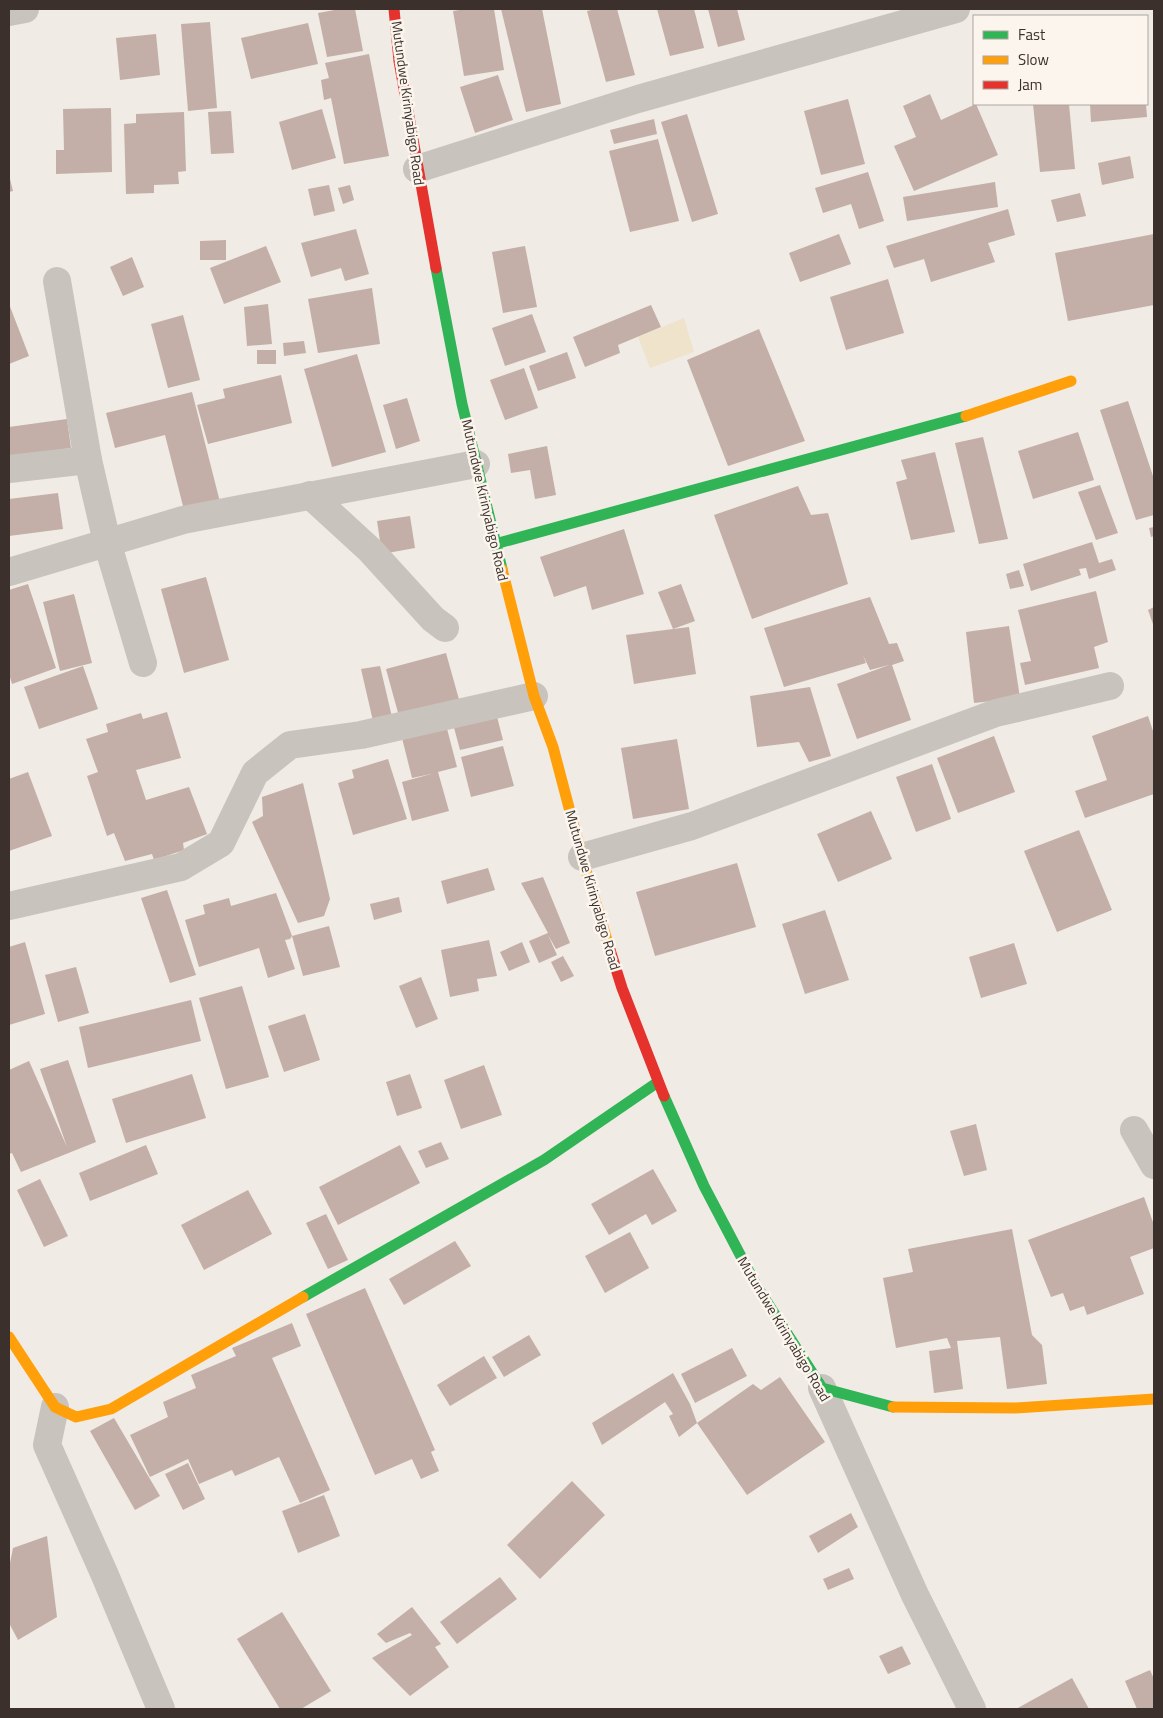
<svg xmlns="http://www.w3.org/2000/svg" width="1163" height="1718" font-family="'Titillium Web',sans-serif">
<style>
.sand{fill:#efe3cc}
.building{fill:#c3afa7}
.lines{fill:none;stroke-linecap:round;stroke-linejoin:round}
.street{stroke:#c9c3be;stroke-width:28}
.fast{stroke:#30b455;stroke-width:11}
.slow{stroke:#ff9f0a;stroke-width:11}
.jam{stroke:#e5322d;stroke-width:11}
.labels{text-anchor:middle;stroke-width:5;stroke-linejoin:round;paint-order:stroke}
.street-label{font-size:14px;fill:#3b302b;stroke:#fbf5ee}
</style>
<rect width="100%" height="100%" fill="#f0ebe5"/>
<!-- sand -->
<polygon class="sand" points="684,318 694,352 650,368 638,337"/>
<!-- building -->
<g class="building">
<polygon points="340,9 355,9 363,51 327,57 318,13"/>
<polygon points="466,9 494,9 504,70 464,76 453,11"/>
<polygon points="501,9 542,9 561,104 526,112"/>
<polygon points="596,9 617,9 635,75 606,82 587,11"/>
<polygon points="657,9 694,9 704,48 670,56"/>
<polygon points="708,9 737,9 745,40 718,47"/>
<polygon points="210,22 217,108 188,111 181,24"/>
<polygon points="308,23 318,64 251,79 241,38"/>
<polygon points="156,34 160,75 120,80 116,38"/>
<polygon points="369,54 389,156 344,164 331,98 324,100 321,80 329,78 325,63"/>
<polygon points="498,75 513,120 475,133 460,87"/>
<polygon points="930,94 941,120 976,104 998,155 914,191 894,146 916,137 903,106"/>
<polygon points="848,99 865,164 821,175 804,111"/>
<polygon points="1033,104 1069,104 1075,169 1040,172"/>
<polygon points="1090,104 1146,104 1147,117 1091,122"/>
<polygon points="111,108 112,172 56,174 56,150 64,150 63,109"/>
<polygon points="322,109 336,158 292,170 279,122"/>
<polygon points="231,111 234,153 211,154 208,112"/>
<polygon points="184,112 186,171 178,172 179,184 154,185 154,193 126,194 124,124 136,123 136,114"/>
<polygon points="687,114 718,214 692,222 661,122"/>
<polygon points="654,119 657,134 614,144 610,130"/>
<polygon points="658,139 679,221 630,232 609,151"/>
<polygon points="1130,156 1134,178 1102,185 1098,163"/>
<polygon points="868,172 884,221 859,229 851,204 823,213 815,188"/>
<polygon points="9,175 13,191 9,192"/>
<polygon points="995,182 998,207 907,221 903,197"/>
<polygon points="329,185 335,211 314,216 308,189"/>
<polygon points="350,185 354,200 343,204 338,188"/>
<polygon points="1080,193 1086,216 1057,222 1051,200"/>
<polygon points="1008,209 1015,235 988,243 995,262 931,282 924,259 894,268 886,246"/>
<polygon points="356,229 369,274 345,281 341,268 311,277 301,243"/>
<polygon points="839,234 851,264 800,282 789,253"/>
<polygon points="1154,234 1154,305 1068,321 1055,253"/>
<polygon points="226,240 226,260 200,260 200,241"/>
<polygon points="266,246 281,282 224,304 210,268"/>
<polygon points="525,246 537,307 503,313 492,252"/>
<polygon points="132,257 144,287 123,296 110,267"/>
<polygon points="888,279 904,333 846,350 830,297"/>
<polygon points="372,288 380,344 318,353 308,299"/>
<polygon points="9,304 29,356 9,364"/>
<polygon points="268,304 272,344 247,346 244,307"/>
<polygon points="651,305 661,327 618,345 620,353 585,367 573,337"/>
<polygon points="532,314 546,352 505,366 492,328"/>
<polygon points="183,315 200,380 168,388 151,324"/>
<polygon points="759,329 805,441 728,466 687,360"/>
<polygon points="304,341 306,353 284,356 283,343"/>
<rect x="257" y="350" width="19" height="14"/>
<polygon points="567,352 576,378 538,391 529,366"/>
<polygon points="357,354 386,452 332,467 304,369"/>
<polygon points="524,368 538,408 505,420 490,380"/>
<polygon points="281,375 292,423 208,444 197,405 225,398 223,389"/>
<polygon points="192,392 220,502 184,510 165,435 115,448 106,413"/>
<polygon points="407,398 420,441 396,449 383,405"/>
<polygon points="1128,401 1154,479 1154,515 1136,520 1100,410"/>
<polygon points="67,419 71,448 9,457 9,427"/>
<polygon points="1078,432 1094,480 1033,499 1018,451"/>
<polygon points="983,437 1008,539 979,544 955,443"/>
<polygon points="547,446 556,495 535,499 530,470 511,473 508,454"/>
<polygon points="935,452 955,532 911,540 896,482 907,479 901,460"/>
<polygon points="1100,485 1118,533 1096,540 1078,492"/>
<polygon points="798,486 811,515 828,513 848,584 752,619 714,515"/>
<polygon points="58,493 63,529 9,536 9,499"/>
<polygon points="410,516 415,548 382,554 377,521"/>
<polygon points="1154,527 1154,536 1151,537 1149,528"/>
<polygon points="624,529 644,594 592,610 586,586 554,597 540,557"/>
<polygon points="1092,542 1099,563 1112,559 1116,570 1089,579 1086,568 1079,569 1081,575 1031,591 1023,564"/>
<polygon points="1019,570 1024,586 1010,589 1006,574"/>
<polygon points="206,577 229,660 184,673 161,589"/>
<polygon points="28,584 56,668 12,684 9,674 9,590"/>
<polygon points="681,584 695,621 673,629 658,592"/>
<polygon points="1096,591 1108,642 1094,647 1099,668 1025,685 1020,663 1031,661 1018,610"/>
<polygon points="74,594 92,663 60,671 43,602"/>
<polygon points="870,597 889,644 897,643 904,661 892,665 911,720 857,739 837,684 889,665 870,670 863,655 866,663 784,687 764,628"/>
<polygon points="1154,607 1154,627 1148,610"/>
<polygon points="1009,626 1020,698 974,703 966,632"/>
<polygon points="689,627 696,674 634,684 626,635"/>
<polygon points="446,653 460,703 400,720 386,669"/>
<polygon points="83,666 98,709 39,729 24,687"/>
<polygon points="380,666 392,717 373,721 361,669"/>
<polygon points="810,687 831,756 809,762 799,742 757,747 750,696"/>
<polygon points="495,709 503,740 460,750 452,720"/>
<polygon points="167,712 181,758 136,770 146,800 189,787 207,834 183,843 184,850 154,860 152,854 125,861 114,833 107,836 87,776 98,772 86,739 108,732 106,724 141,713 143,719"/>
<polygon points="1148,716 1154,734 1154,794 1085,818 1075,791 1107,780 1092,736"/>
<polygon points="445,721 457,767 438,772 449,811 412,821 402,782 431,774 412,778 400,730"/>
<polygon points="994,736 1015,792 958,813 937,758"/>
<polygon points="677,739 689,809 633,819 621,748"/>
<polygon points="503,746 514,786 471,797 461,757"/>
<polygon points="388,759 407,819 353,835 338,783 354,778 352,770"/>
<polygon points="932,764 951,819 916,832 896,777"/>
<polygon points="28,772 52,836 9,851 9,779"/>
<polygon points="303,783 330,899 324,916 298,923 252,822 263,816 262,797"/>
<polygon points="871,811 892,859 838,882 817,834"/>
<polygon points="1079,830 1112,910 1057,932 1024,851"/>
<polygon points="737,863 756,927 655,956 636,892"/>
<polygon points="488,868 495,890 447,904 441,881"/>
<polygon points="543,877 570,943 556,949 548,935 557,955 539,963 529,941 548,933 521,883"/>
<polygon points="167,890 196,975 170,983 141,898"/>
<polygon points="276,893 292,936 329,926 340,967 303,976 292,936 290,939 285,940 295,969 268,978 259,948 199,967 185,920 205,914 203,905 229,898 231,906"/>
<polygon points="399,897 402,912 374,920 370,904"/>
<polygon points="825,910 849,980 805,994 782,924"/>
<polygon points="489,940 497,976 477,979 479,991 450,997 441,950"/>
<polygon points="25,942 45,1014 9,1025 9,947"/>
<polygon points="522,942 530,962 509,971 500,952"/>
<polygon points="1014,943 1027,984 981,998 969,957"/>
<polygon points="563,956 574,976 561,982 551,962"/>
<polygon points="76,967 89,1013 58,1022 45,975"/>
<polygon points="421,977 438,1019 416,1028 399,986"/>
<polygon points="242,986 269,1077 226,1089 199,998"/>
<polygon points="191,1000 201,1041 88,1068 79,1027"/>
<polygon points="305,1014 320,1060 284,1072 268,1026"/>
<polygon points="68,1060 96,1142 21,1172 12,1153 9,1154 9,1070 29,1061 67,1147 40,1069"/>
<polygon points="484,1065 502,1115 461,1129 444,1080"/>
<polygon points="192,1074 206,1118 126,1143 112,1099"/>
<polygon points="410,1074 422,1108 397,1116 386,1082"/>
<polygon points="976,1124 987,1170 964,1176 950,1131"/>
<polygon points="441,1142 449,1159 426,1168 418,1151"/>
<polygon points="146,1145 158,1174 90,1201 79,1173"/>
<polygon points="400,1145 420,1183 338,1225 319,1187"/>
<polygon points="653,1169 677,1211 652,1225 646,1214 609,1235 591,1204"/>
<polygon points="40,1179 68,1236 44,1247 17,1190"/>
<polygon points="248,1190 272,1234 204,1270 181,1225"/>
<polygon points="1144,1197 1154,1225 1154,1248 1130,1257 1144,1294 1087,1315 1084,1306 1070,1311 1063,1293 1051,1297 1028,1240"/>
<polygon points="326,1214 348,1260 328,1269 306,1223"/>
<polygon points="1012,1229 1032,1335 1042,1345 1047,1384 1007,1389 1000,1337 957,1341 963,1389 934,1393 929,1351 951,1348 947,1338 896,1348 883,1278 913,1272 908,1249"/>
<polygon points="630,1232 649,1268 605,1293 585,1256"/>
<polygon points="455,1241 471,1266 404,1305 389,1279"/>
<polygon points="365,1288 435,1450 431,1452 439,1471 421,1479 412,1459 375,1475 306,1314"/>
<polygon points="292,1323 301,1346 272,1358 330,1490 300,1503 279,1457 235,1476 232,1470 199,1484 188,1459 150,1477 130,1435 168,1417 163,1402 196,1388 191,1375 236,1356 232,1348"/>
<polygon points="529,1335 541,1355 504,1377 492,1357"/>
<polygon points="732,1348 747,1376 695,1403 681,1374"/>
<polygon points="484,1356 497,1378 450,1406 437,1385"/>
<polygon points="673,1373 690,1404 697,1423 679,1437 669,1416 673,1414 665,1402 602,1445 592,1423"/>
<polygon points="780,1377 825,1442 747,1495 697,1423 753,1384 761,1390"/>
<polygon points="114,1418 160,1496 135,1510 90,1431"/>
<polygon points="188,1463 205,1499 183,1510 165,1474"/>
<polygon points="572,1481 605,1515 540,1579 507,1545"/>
<polygon points="324,1495 340,1536 298,1553 282,1511"/>
<polygon points="851,1513 858,1527 818,1553 809,1536"/>
<polygon points="47,1536 57,1617 18,1640 9,1623 9,1568 13,1548"/>
<polygon points="849,1568 854,1579 828,1590 823,1579"/>
<polygon points="500,1577 517,1599 457,1644 440,1622"/>
<polygon points="412,1607 441,1644 435,1647 449,1667 410,1696 372,1658 412,1635 410,1633 386,1643 377,1634"/>
<polygon points="282,1612 331,1691 301,1709 280,1709 237,1639"/>
<polygon points="902,1646 911,1664 888,1674 879,1656"/>
<polygon points="1150,1670 1154,1679 1154,1709 1137,1709 1125,1681"/>
<polygon points="1072,1678 1089,1709 1016,1709"/>
</g>
<g class="lines">
<!-- street -->
<g class="street">
<polyline points="9,12 25,9"/>
<polyline points="417,169 638,99 956,9"/>
<polyline points="57,281 88,460 107,542 143,663"/>
<polyline points="9,469 88,460"/>
<polyline points="310,495 370,550 433,619 445,628"/>
<polyline points="9,572 183,520 476,464"/>
<polyline points="582,857 692,826 996,713 1110,686"/>
<polyline points="9,906 181,867 221,843 255,773 290,745 361,735 534,696"/>
<polyline points="1134,1130 1154,1165"/>
<polyline points="822,1388 915,1595 972,1709"/>
<polyline points="55,1407 47,1445 104,1573 161,1709"/>
</g>
<!-- fast -->
<g class="fast">
<polyline points="436,268 462,404 502,569"/>
<polyline points="495,544 966,416"/>
<polyline points="664,1096 704,1186 756,1285 822,1388 893,1407"/>
<polyline points="303,1297 544,1160 658,1082"/>
</g>
<!-- slow -->
<g class="slow">
<polyline points="966,416 1071,381"/>
<polyline points="502,569 534,696 553,747 582,857 610,950"/>
<polyline points="9,1337 55,1407 76,1417 111,1409 303,1297"/>
<polyline points="893,1407 1015,1408 1154,1399"/>
</g>
<!-- jam -->
<g class="jam">
<polyline points="394,9 399,61 436,268"/>
<polyline points="610,950 622,988 664,1096"/>
</g>
</g>
<g class="labels">
<!-- street labels -->
<g class="street-label">
<text transform="translate(408 103) rotate(82)" y="5">Mutundwe Kirinyabigo Road</text>
<text transform="translate(485 500) rotate(77)" y="5">Mutundwe Kirinyabigo Road</text>
<text transform="translate(593 890) rotate(74)" y="5">Mutundwe Kirinyabigo Road</text>
<text transform="translate(784 1329) rotate(59)" y="5">Mutundwe Kirinyabigo Road</text>
</g>
</g>
<!-- border -->
<rect width="1163" height="1718" fill="none" stroke="#3b302b" stroke-width="20"/>
<!-- legend -->
<rect x="973" y="15" width="175" height="90" fill="#fbf5ee" stroke="#aea6a0"/>
<rect x="983" y="31" width="25" height="8" fill="#30b455" stroke="#aea6a0"/>
<text x="1018" y="40" font-size="15" fill="#3b302b">Fast</text>
<rect x="983" y="56" width="25" height="8" fill="#ff9f0a" stroke="#aea6a0"/>
<text x="1018" y="65" font-size="15" fill="#3b302b">Slow</text>
<rect x="983" y="81" width="25" height="8" fill="#e5322d" stroke="#aea6a0"/>
<text x="1018" y="90" font-size="15" fill="#3b302b">Jam</text>
</svg>
